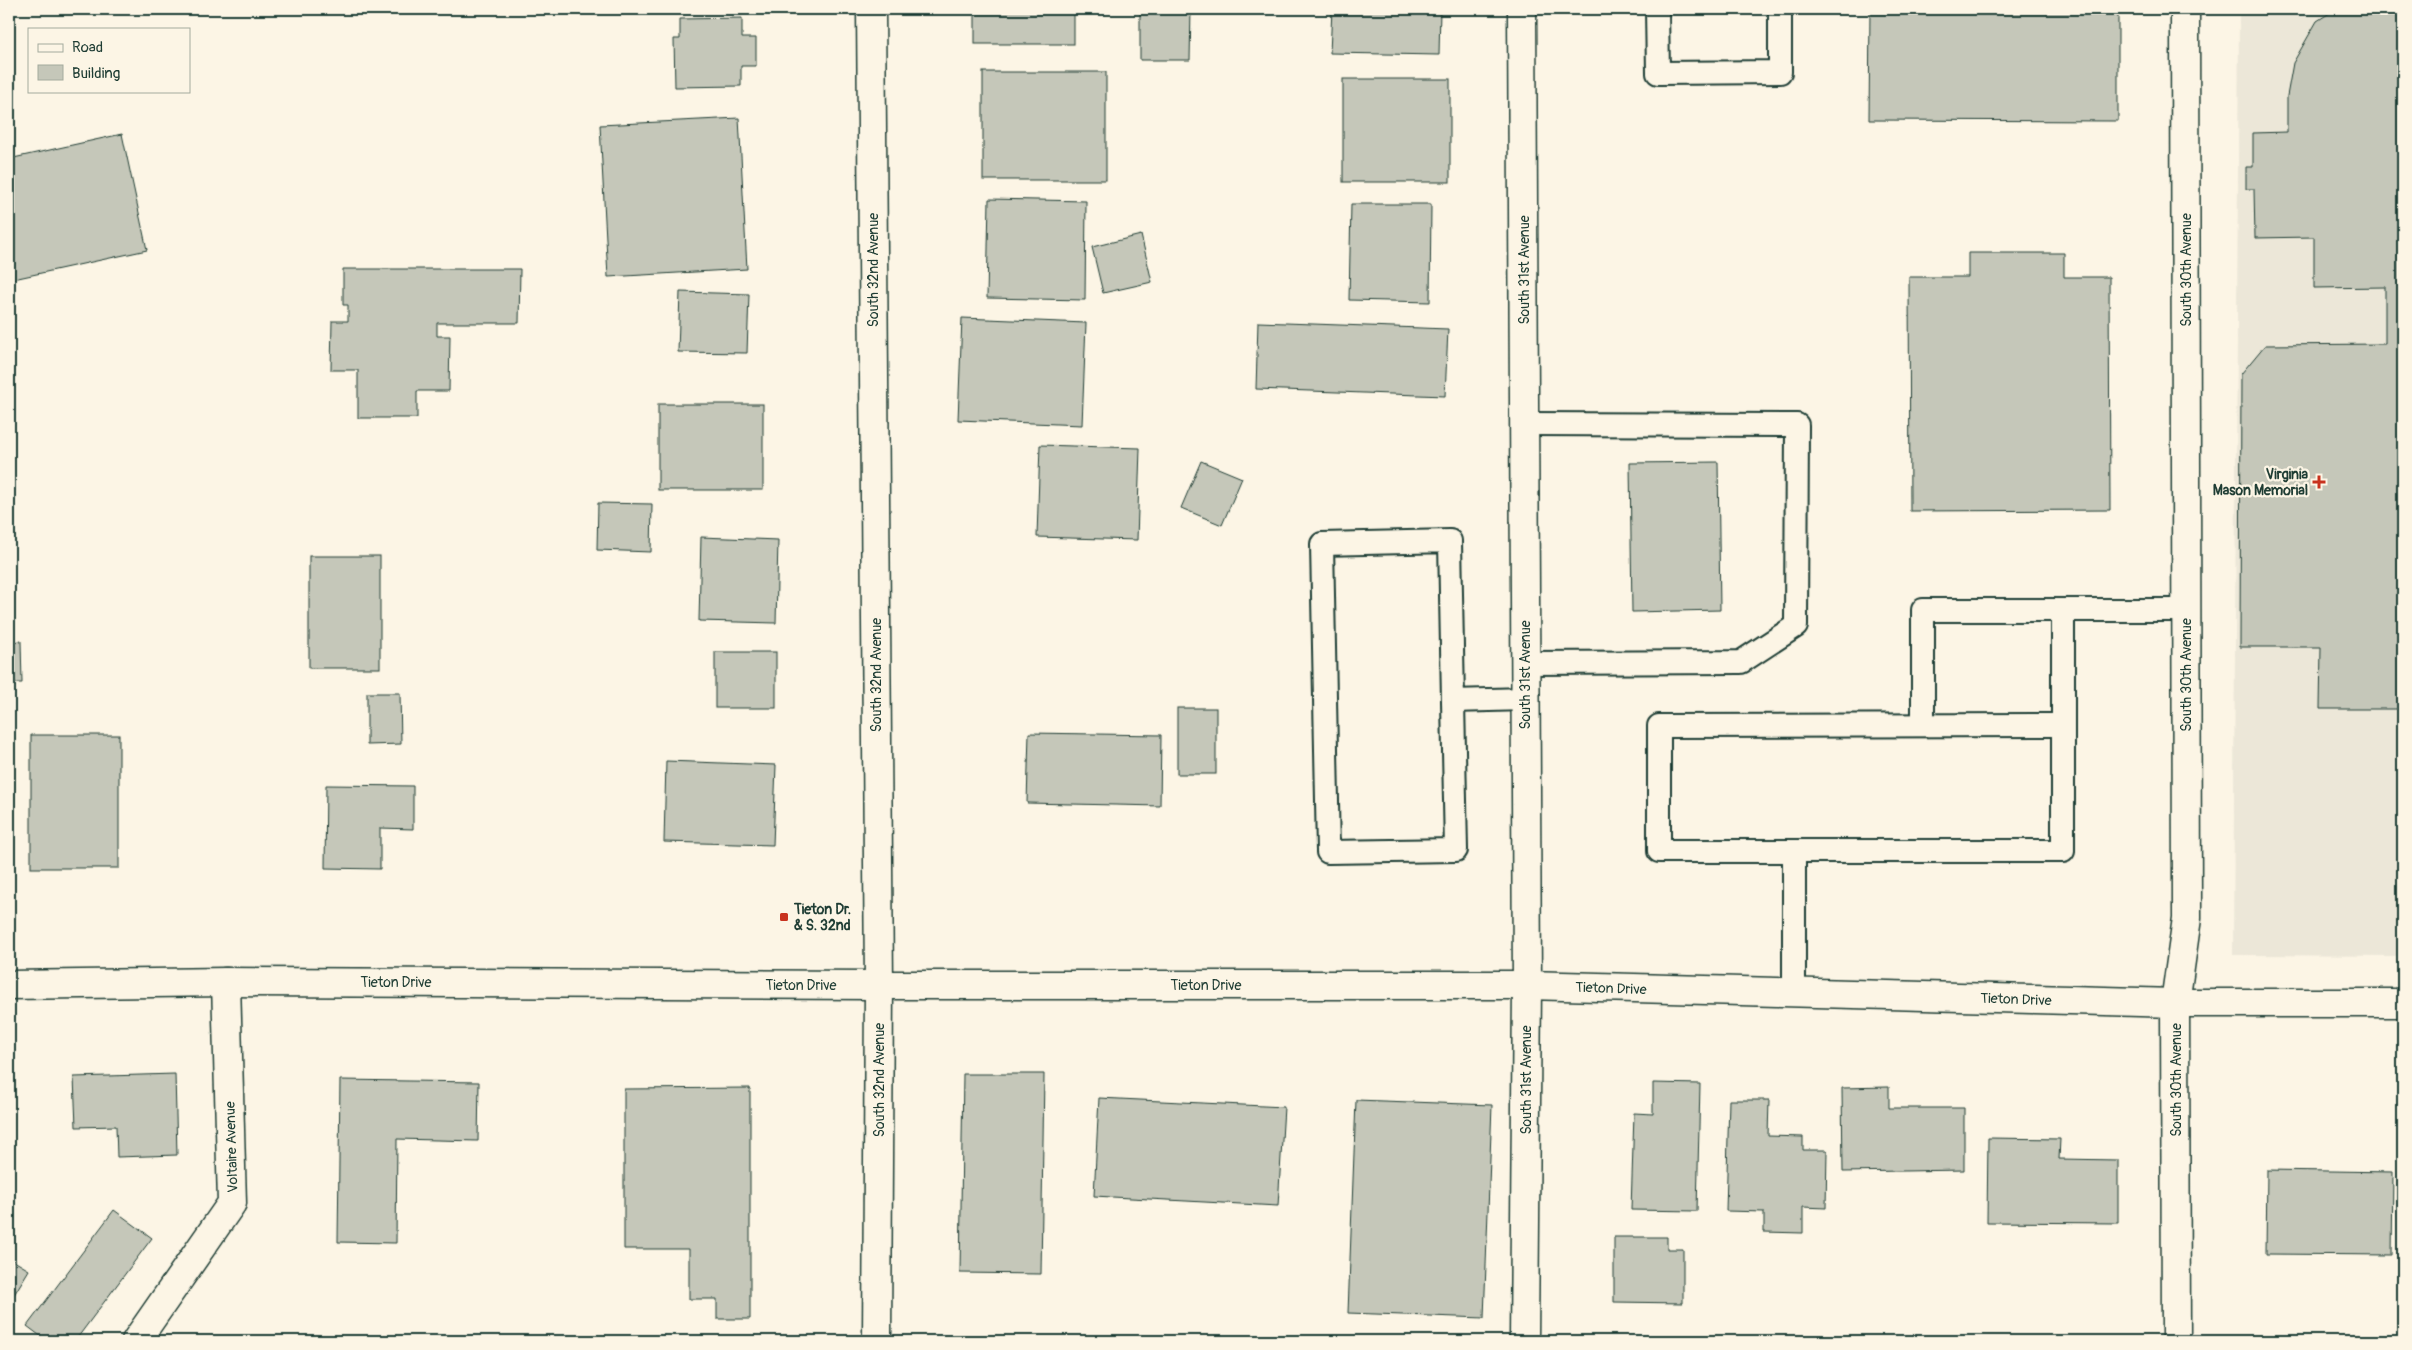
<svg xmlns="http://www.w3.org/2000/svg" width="2412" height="1350" font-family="Pangolin,sans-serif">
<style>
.built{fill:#ece7d8}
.building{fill:#c5c7b9;stroke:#1f3d34}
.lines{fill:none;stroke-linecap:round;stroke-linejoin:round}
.lane-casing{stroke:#1f3d34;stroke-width:26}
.street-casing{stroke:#1f3d34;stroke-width:31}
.secondary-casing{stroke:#1f3d34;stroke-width:31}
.lane{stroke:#fcf5e5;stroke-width:22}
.street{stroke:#fcf5e5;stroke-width:28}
.secondary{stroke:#fcf5e5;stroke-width:28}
.poi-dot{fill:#c8321e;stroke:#fcf5e5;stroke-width:2}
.labels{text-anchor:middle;stroke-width:4.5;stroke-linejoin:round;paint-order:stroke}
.street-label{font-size:14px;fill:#1f3d34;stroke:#fcf5e5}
.poi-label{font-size:14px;font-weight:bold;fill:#1f3d34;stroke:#fcf5e5;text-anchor:end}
</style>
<rect width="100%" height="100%" fill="#fcf5e5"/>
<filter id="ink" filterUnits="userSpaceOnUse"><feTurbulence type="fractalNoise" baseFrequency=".02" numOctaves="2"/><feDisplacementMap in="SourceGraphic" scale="10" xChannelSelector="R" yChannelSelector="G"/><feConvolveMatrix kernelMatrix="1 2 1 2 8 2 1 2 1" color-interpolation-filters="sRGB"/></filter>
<g filter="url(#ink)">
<!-- built -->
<polygon class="built" points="2239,9 2403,9 2403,956 2233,955"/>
<!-- building -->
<g class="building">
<rect x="975" y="9" width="99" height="35"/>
<polygon points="1140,9 1191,9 1190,60 1140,60"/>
<polygon points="1332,9 1440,9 1439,55 1330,53"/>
<polygon points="1870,9 2118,9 2118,121 1869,120"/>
<polygon points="2336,9 2403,9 2403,709 2320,709 2321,647 2240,647 2241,374 2265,345 2385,344 2385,287 2314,288 2314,237 2255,238 2254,189 2246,189 2246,167 2253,167 2253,133 2287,132 2287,96 2293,63 2317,21"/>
<polygon points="742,18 742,38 756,38 756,66 741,66 741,86 675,87 674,39 680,39 680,19"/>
<rect x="983" y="72" width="123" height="108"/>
<rect x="1343" y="79" width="107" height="103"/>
<polygon points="739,118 747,269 608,277 600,125"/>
<polygon points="122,134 147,250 9,280 9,159"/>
<polygon points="989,199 1086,201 1085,300 987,298"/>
<polygon points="1351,204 1431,204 1430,302 1349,300"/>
<polygon points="1141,235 1152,282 1103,293 1092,247"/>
<polygon points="1968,253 2064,253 2064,277 2109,277 2110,510 1910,511 1909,277 1968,277"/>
<polygon points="343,269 520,269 519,323 437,323 437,336 450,336 449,391 417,391 417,418 358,418 358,370 331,370 332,321 348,321 348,305 343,305"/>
<polygon points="680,292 749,294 747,353 678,352"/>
<polygon points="962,318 1086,323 1082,425 958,420"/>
<polygon points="1258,322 1448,329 1445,396 1256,389"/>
<rect x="658" y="404" width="105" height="86"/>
<polygon points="1040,445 1140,448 1137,540 1037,537"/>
<polygon points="1201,461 1242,478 1222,525 1181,508"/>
<polygon points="1718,462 1720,610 1632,612 1630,463"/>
<polygon points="598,503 652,504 651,552 597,550"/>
<polygon points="701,537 778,540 776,623 699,621"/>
<rect x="309" y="556" width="71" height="112"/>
<polygon points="21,641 22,683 9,683 9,642"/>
<rect x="715" y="652" width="61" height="56"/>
<polygon points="367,693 400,693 401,744 367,745"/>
<rect x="1177" y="708" width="39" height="66"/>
<polygon points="1029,733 1161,735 1160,806 1027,803"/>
<rect x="31" y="735" width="88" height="133"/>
<polygon points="666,761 776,765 773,845 664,842"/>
<polygon points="326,785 413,786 413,829 380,828 380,869 325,868"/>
<polygon points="175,1074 177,1155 117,1157 116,1126 76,1127 74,1077"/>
<polygon points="963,1074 1044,1074 1041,1274 960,1273"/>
<polygon points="340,1080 479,1082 478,1141 397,1139 396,1243 338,1242"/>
<polygon points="1653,1083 1700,1084 1697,1211 1631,1210 1634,1113 1653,1114"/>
<polygon points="1889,1087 1889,1108 1964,1108 1964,1170 1843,1172 1842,1088"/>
<polygon points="750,1088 750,1319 717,1319 717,1299 689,1299 689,1249 624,1249 624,1089"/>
<polygon points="1099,1098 1284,1107 1278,1206 1094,1196"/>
<polygon points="1356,1100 1492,1105 1484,1318 1348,1313"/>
<polygon points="1729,1100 1769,1100 1768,1136 1803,1137 1803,1150 1827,1150 1826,1208 1803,1207 1803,1233 1764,1232 1764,1212 1726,1211"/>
<polygon points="1988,1138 2060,1139 2059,1159 2118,1160 2118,1223 1987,1222"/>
<polygon points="2267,1170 2393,1172 2392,1255 2266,1254"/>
<polygon points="114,1210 152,1238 75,1341 47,1341 27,1326"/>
<polygon points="1614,1237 1667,1237 1667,1249 1683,1249 1683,1303 1614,1302"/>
<polygon points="9,1258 29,1270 9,1303"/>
<polygon points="1762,1340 1823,1340 1762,1341"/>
</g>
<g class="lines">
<!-- lane casing -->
<g class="lane-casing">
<g id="lane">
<polyline points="1657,9 1658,73 1780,72 1780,9"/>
<polyline points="1524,424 1797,425 1796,626 1741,662 1525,663"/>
<polyline points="2063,610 2063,851 1659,851 1659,726 2063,725"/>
<polyline points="1453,701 1450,541 1322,544 1328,852 1456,850 1453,701 1525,699"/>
<polyline points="1923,725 1923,610 2186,610"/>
<polyline points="1794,851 1794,993"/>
</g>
</g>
<!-- street casing -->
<g class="street-casing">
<g id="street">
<polyline points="1522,9 1527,985 1524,1341"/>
<polyline points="136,1341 232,1203 226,982"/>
<polyline points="2176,1341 2175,1003 2187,918 2185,9"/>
</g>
</g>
<!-- secondary casing -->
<g class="secondary-casing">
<g id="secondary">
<polyline points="871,9 879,985 877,1341"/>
<polyline points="9,985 226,982 879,985 1527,985 2175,1003 2403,1003"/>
</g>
</g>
<!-- lane -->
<use href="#lane" class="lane"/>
<!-- street -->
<use href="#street" class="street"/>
<!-- secondary -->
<use href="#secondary" class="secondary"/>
</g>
</g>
<!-- markers -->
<g class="poi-dot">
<path d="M2316.5 474.5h5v5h5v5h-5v5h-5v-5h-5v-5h5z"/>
<rect x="779" y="912" width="10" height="10" rx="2.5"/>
</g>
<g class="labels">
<!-- street labels -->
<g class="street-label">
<text transform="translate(873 270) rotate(-90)" y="5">South 32nd Avenue</text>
<text transform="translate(1524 270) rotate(-90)" y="5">South 31st Avenue</text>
<text transform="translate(2186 270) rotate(-90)" y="5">South 30th Avenue</text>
<text transform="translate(876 675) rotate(-90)" y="5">South 32nd Avenue</text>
<text transform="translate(1525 675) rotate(-90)" y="5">South 31st Avenue</text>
<text transform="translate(2186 675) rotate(-90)" y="5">South 30th Avenue</text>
<text x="396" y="987">Tieton Drive</text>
<text x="801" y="990">Tieton Drive</text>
<text x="1206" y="990">Tieton Drive</text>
<text transform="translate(1611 988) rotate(2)" y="5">Tieton Drive</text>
<text transform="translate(2016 999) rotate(2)" y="5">Tieton Drive</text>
<text transform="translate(879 1080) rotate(-90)" y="5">South 32nd Avenue</text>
<text transform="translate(1526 1080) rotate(-90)" y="5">South 31st Avenue</text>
<text transform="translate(2176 1080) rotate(-90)" y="5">South 30th Avenue</text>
<text transform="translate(231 1147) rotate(-92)" y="5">Voltaire Avenue</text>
</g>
<!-- poi labels -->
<g class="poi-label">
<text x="2308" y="479">Virginia<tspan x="2308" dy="16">Mason Memorial</tspan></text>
<text x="794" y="914" text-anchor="start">Tieton Dr.<tspan x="794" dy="16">&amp; S. 32nd</tspan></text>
</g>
</g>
<!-- margin -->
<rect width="2412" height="1350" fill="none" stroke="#fcf5e5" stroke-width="30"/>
<rect x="15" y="15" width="2382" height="1320" fill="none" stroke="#1f3d34" stroke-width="2" filter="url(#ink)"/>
<!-- legend -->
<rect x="28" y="28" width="162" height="65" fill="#fcf5e5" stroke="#a4ab9e"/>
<rect x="38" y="44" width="25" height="8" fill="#fcf5e5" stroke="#a4ab9e"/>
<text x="72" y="52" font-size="15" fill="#1f3d34">Road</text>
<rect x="38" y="65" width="25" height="15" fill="#c5c7b9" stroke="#a4ab9e"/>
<text x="72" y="78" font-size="15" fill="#1f3d34">Building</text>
</svg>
